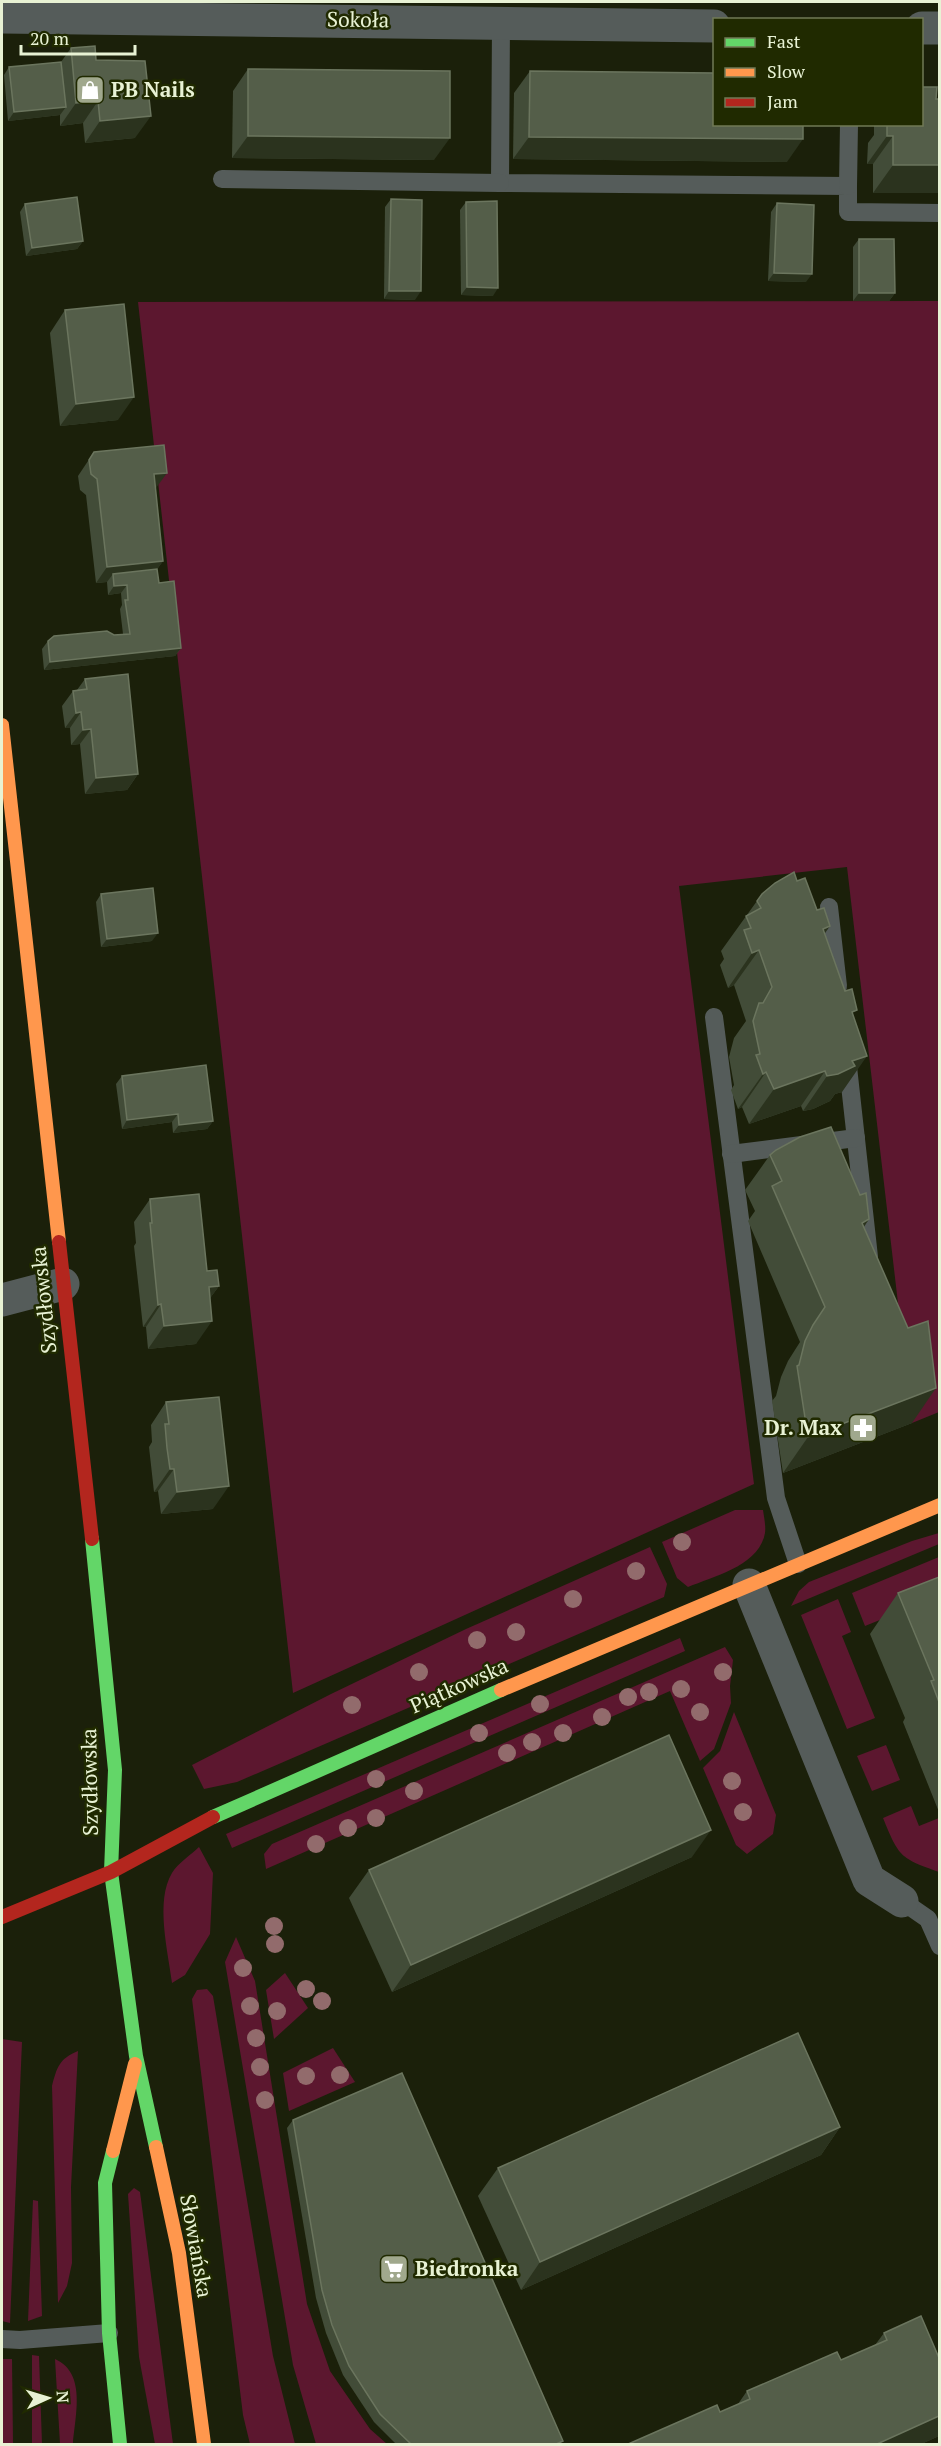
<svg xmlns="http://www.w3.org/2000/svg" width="941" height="2446" font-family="'PT Serif',serif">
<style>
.green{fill:#5c172f}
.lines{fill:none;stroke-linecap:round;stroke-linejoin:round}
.lane{stroke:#555c5a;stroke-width:18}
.street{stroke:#555c5a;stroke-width:33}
.fast{stroke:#63d668;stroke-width:14}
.slow{stroke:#ff974d;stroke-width:14}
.jam{stroke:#b3261e;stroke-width:14}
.tree{fill:#926b6c}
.wall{fill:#424c38}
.shaded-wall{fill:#2b331e}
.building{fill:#545e49;stroke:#6b755e;stroke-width:1.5}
.labels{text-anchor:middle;stroke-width:5;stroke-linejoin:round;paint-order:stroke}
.street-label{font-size:21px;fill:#e8f2d4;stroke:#202a00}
.poi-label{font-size:21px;font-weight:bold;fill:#e8f2d4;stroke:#202a00;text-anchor:start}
</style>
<rect width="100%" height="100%" fill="#1b200a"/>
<!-- green -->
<g class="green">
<polygon points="939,301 939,1412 912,1423 847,867 679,886 754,1484 293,1693 138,302"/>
<path d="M735,1510H763C764,1517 766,1526 765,1533C759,1566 714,1576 688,1587L677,1578L662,1542Z"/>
<polygon points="939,1533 939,1544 791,1606 799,1591 809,1582 912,1541"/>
<polygon points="650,1547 667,1584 664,1597 237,1782 204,1789 192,1765 331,1694 466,1629"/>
<polygon points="939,1557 939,1596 865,1626 852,1593"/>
<polygon points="838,1599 851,1632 842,1636 875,1718 847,1729 801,1615"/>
<polygon points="680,1638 685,1651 232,1848 226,1834"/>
<polygon points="725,1647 733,1660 730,1686 731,1703 714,1749 700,1761 670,1691 266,1869 264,1854 272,1844"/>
<polygon points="734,1712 776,1815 773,1834 747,1854 736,1845 703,1768 720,1751"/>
<polygon points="886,1745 900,1780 872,1791 857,1756"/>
<path d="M911,1806L919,1826L939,1818V1872C900,1858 899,1857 883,1818Z"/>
<path d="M199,1847L213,1873L210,1934L185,1975L172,1983C168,1951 155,1901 172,1873C178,1863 191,1855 199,1847Z"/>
<polygon points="236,1937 255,1981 307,2304 330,2371 370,2429 387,2444 316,2444 293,2365 225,1962"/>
<polygon points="285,1973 308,2008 274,2039 266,1990"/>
<polygon points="207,1989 213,1996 273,2356 295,2444 250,2444 243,2415 192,1999 197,1990"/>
<polygon points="2,2039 22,2042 10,2323 2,2321"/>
<polygon points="333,2048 355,2082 289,2111 283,2073"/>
<path d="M78,2051L71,2187L72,2263L67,2286L58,2303L52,2086C57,2067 59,2059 78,2051Z"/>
<polygon points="134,2188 140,2192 173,2444 155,2444 139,2357 128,2194"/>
<polygon points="33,2200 38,2201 42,2316 28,2321"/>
<polygon points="32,2355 39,2356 42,2444 32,2444"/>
<polygon points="2,2359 12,2359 13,2444 2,2444"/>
<path d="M55,2359C87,2373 75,2416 73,2444H60Z"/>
</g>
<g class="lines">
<!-- lane -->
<g class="lane">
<polyline points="501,22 500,183 848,186 848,212 940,213"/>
<polyline points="222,179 500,183"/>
<polyline points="848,186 849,124"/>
<polyline points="829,907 838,986"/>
<polyline points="714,1017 776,1498 798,1564"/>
<polyline points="847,1058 869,1257"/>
<polyline points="731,1154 856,1138"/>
<polyline points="902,1901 928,1919 940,1946"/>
<polyline points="2,2339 20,2340 109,2333"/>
</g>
<!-- street -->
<g class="street">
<polyline points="2,17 714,26"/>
<polyline points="922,28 940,28"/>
<polyline points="2,1300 63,1284"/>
<polyline points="749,1585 869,1880 902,1901"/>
</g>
<!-- fast -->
<g class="fast">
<polyline points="92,1539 115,1770 111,1872 136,2056 156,2147"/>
<polyline points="213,1817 501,1690"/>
<polyline points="113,2151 105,2183 109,2333 120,2444"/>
</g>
<!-- slow -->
<g class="slow">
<polyline points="2,725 59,1242"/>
<polyline points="501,1690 940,1505"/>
<polyline points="156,2147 179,2253 204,2444"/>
<polyline points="113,2151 135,2064"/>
</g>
<!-- jam -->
<g class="jam">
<polyline points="59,1242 92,1539"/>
<polyline points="2,1917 111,1872 213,1817"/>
</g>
</g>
<!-- trees -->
<g class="tree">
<circle cx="682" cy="1542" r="9"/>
<circle cx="636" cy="1571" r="9"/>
<circle cx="573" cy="1599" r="9"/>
<circle cx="516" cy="1632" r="9"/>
<circle cx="477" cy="1640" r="9"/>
<circle cx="419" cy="1672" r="9"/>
<circle cx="723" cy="1672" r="9"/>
<circle cx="681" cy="1689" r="9"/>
<circle cx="649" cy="1692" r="9"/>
<circle cx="628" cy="1697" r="9"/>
<circle cx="540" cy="1704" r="9"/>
<circle cx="352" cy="1705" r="9"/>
<circle cx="700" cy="1712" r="9"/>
<circle cx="602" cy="1717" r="9"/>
<circle cx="479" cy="1733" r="9"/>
<circle cx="563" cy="1733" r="9"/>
<circle cx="532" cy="1742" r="9"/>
<circle cx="507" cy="1753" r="9"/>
<circle cx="376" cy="1779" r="9"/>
<circle cx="732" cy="1781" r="9"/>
<circle cx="414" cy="1791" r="9"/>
<circle cx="743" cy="1812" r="9"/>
<circle cx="376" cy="1818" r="9"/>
<circle cx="348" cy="1828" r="9"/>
<circle cx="316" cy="1844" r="9"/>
<circle cx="274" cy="1926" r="9"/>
<circle cx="275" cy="1944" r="9"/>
<circle cx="243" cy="1968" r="9"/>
<circle cx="306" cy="1989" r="9"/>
<circle cx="322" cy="2001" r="9"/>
<circle cx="250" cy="2006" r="9"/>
<circle cx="277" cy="2011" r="9"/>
<circle cx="256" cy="2038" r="9"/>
<circle cx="260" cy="2067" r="9"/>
<circle cx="340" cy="2075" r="9"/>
<circle cx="306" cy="2076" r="9"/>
<circle cx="265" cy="2100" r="9"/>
</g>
<!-- wall -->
<g class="wall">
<polygon points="71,48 96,60 135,138 85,143 83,123 60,126 60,115 8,121 4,75 9,67 61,62"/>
<polygon points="248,69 434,160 232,158 233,91"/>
<polygon points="530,71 787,162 513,159 514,93"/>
<polygon points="921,87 937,87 936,99 939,99 939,193 873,193 873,164 867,164 868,143 874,135 874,124 921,124"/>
<polygon points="391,199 415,300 384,299 385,207"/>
<polygon points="466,202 493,296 461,295 460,210"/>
<polygon points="777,203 806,282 768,281 771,212"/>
<polygon points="25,204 83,241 77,249 26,256 20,212"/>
<polygon points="859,239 895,293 889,301 853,301 853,247"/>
<polygon points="65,310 118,420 60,426 50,333"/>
<polygon points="94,452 156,488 155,489 163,561 157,569 159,583 181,648 175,656 44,670 42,649 48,641 123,634 120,609 122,605 121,593 108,595 107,582 96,583 86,495 80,490 78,476"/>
<polygon points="85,679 138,774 127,790 85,794 80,744 71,745 70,728 65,728 62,706 73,691 77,690"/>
<polygon points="797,881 825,934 853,1016 842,1092 835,1094 830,1101 813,1109 803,1111 801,1106 749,1124 742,1107 738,1109 731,1090 734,1085 729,1057 734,1038 746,1021 734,985 728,988 720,965 724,959 721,951 762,894"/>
<polygon points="101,894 152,941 101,947 96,902"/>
<polygon points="122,1076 213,1121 207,1129 173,1133 172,1122 122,1129 116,1084"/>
<polygon points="770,1155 869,1219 864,1227 912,1423 783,1473 772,1401 776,1396 781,1377 788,1361 800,1342 748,1221 755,1211 745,1190"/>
<polygon points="150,1199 219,1286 210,1298 196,1344 148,1349 146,1327 143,1327 134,1246 136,1243 134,1222"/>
<polygon points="166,1402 213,1509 161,1514 158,1491 154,1492 149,1447 152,1442 151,1425"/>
<polygon points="939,1577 939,1812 903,1722 905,1718 870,1634 898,1593"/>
<polygon points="692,1857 392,1992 349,1898 369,1870"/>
<polygon points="293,2120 560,2445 397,2445 374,2422 343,2375 326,2333 316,2298 287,2128"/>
<polygon points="840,2127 821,2155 521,2290 478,2196 498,2168"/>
<polygon points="884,2333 939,2436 919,2445 626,2445 720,2412 738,2404 747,2391 841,2360 875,2345"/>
</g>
<!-- shaded-wall -->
<g class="shaded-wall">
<polygon points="98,101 83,123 60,126 76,103"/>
<polygon points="66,107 60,115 8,121 14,112"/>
<polygon points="151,116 135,138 85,143 100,121"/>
<polygon points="248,136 450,138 434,160 232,158"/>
<polygon points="887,136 893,136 873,164 867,164"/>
<polygon points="529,137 803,139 787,162 513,159"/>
<polygon points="893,165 939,165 939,193 873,193"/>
<polygon points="83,241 77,249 26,256 32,248"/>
<polygon points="774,273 812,274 806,282 768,281"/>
<polygon points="467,287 498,288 493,296 461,295"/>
<polygon points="389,291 421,291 415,300 384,299"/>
<polygon points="859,293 895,293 889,301 853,301"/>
<polygon points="134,397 118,420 60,426 76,404"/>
<polygon points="167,473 156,488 142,490 154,474"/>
<polygon points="163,561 152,577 113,574 107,582 96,583 107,567"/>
<polygon points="127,585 121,593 108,595 114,586"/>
<polygon points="181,648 175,656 44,670 50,662"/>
<polygon points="81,712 70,728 65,728 76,713"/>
<polygon points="91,729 80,744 71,745 83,730"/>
<polygon points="138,774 127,790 85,794 96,778"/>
<polygon points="830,926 805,962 823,929"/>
<polygon points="158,933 152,941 101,947 107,939"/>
<polygon points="759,950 734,985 728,988 752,953"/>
<polygon points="867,1056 842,1092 835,1094 830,1101 813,1109 803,1111 827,1076 852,1061"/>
<polygon points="825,1071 801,1106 749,1124 774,1089"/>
<polygon points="766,1072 742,1107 738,1109 763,1074"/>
<polygon points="178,1114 172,1122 122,1129 127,1120"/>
<polygon points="213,1121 207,1129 173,1133 179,1125"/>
<polygon points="869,1219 845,1255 862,1223"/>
<polygon points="219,1286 203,1308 209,1287"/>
<polygon points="161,1304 146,1327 143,1327 158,1305"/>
<polygon points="212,1321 196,1344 148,1349 164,1326"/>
<polygon points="936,1388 912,1423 783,1473 808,1437"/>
<polygon points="170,1469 174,1469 158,1491 154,1492"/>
<polygon points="229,1486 213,1509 161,1514 177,1492"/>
<polygon points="711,1830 692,1857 392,1992 411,1965"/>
<polygon points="840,2127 821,2155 521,2290 540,2262"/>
<polygon points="939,2416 939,2436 919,2445 875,2445"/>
</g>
<!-- building -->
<g class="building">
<polygon points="95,46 96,60 145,61 151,116 100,121 98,101 76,103 71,48"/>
<polygon points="61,62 66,107 14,112 9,67"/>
<polygon points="248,69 450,71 450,138 248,136"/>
<polygon points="530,71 714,73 714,124 803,124 803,139 529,137"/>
<polygon points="921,87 937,87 936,99 939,99 939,165 893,165 893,136 887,136 887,124 921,124"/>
<polygon points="77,197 83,241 32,248 25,204"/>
<polygon points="391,199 422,200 421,291 389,291"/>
<polygon points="497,201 498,288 467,287 466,202"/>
<polygon points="777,203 814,205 812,274 774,273"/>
<polygon points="859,239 894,239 895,293 859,293"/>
<polygon points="124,304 134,397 76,404 65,310"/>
<polygon points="164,445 167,473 154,474 163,561 107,567 97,479 91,474 89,460 94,452"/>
<polygon points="157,569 159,583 174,581 181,648 50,662 48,641 54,636 107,631 114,635 130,634 125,600 128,600 127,585 114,586 113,574"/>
<polygon points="128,674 138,774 96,778 91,729 83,730 81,712 76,713 73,691 87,689 85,679"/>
<polygon points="794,872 797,881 805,878 817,910 824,908 830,926 823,929 845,991 852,989 857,1010 852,1012 867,1056 852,1061 855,1066 838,1074 827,1076 825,1071 774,1089 766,1072 763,1074 756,1055 760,1054 753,1021 759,1003 763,1003 772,987 759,950 752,953 744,930 751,928 746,916 761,908 757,901 762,894 775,883"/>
<polygon points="153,888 158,933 107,939 101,894"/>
<polygon points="206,1065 213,1121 179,1125 178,1114 127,1120 122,1076"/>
<polygon points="831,1127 860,1195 866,1193 869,1219 862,1223 908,1328 928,1321 936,1388 808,1437 797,1366 799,1365 805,1341 813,1325 825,1307 772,1186 782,1181 770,1155 776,1150 800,1137"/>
<polygon points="199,1194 207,1271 217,1270 219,1286 209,1287 212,1321 164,1326 161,1304 158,1305 150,1223 152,1223 150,1199"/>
<polygon points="219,1397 229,1486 177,1492 174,1469 170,1469 167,1448 165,1424 169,1424 166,1402"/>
<polygon points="939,1577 939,1702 931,1681 934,1680 898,1593"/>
<polygon points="669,1735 711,1830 411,1965 369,1870"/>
<polygon points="798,2033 840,2127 540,2262 498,2168"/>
<polygon points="402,2073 563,2441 554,2445 412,2445 380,2414 349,2366 332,2325 322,2290 293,2120"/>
<polygon points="921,2316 939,2358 939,2416 875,2445 626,2445 717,2405 720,2412 750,2399 747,2391 837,2352 841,2360 887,2340 884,2333"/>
</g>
<!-- icons -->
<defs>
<g id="shop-square" transform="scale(1.5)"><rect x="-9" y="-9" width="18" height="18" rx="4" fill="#a0a88d" stroke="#202a00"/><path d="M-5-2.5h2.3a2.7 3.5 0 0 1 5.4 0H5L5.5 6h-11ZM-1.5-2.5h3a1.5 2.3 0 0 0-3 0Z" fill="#fff"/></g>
<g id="pharmacy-square" transform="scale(1.5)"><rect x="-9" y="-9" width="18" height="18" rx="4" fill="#a0a88d" stroke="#202a00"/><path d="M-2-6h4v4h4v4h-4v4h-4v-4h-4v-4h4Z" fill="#fff"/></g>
<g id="supermarket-square" transform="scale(1.5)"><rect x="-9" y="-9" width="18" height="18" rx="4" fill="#a0a88d" stroke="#202a00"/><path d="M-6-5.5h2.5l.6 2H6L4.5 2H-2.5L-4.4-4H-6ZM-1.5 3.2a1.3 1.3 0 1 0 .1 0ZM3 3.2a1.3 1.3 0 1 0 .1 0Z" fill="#fff"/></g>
</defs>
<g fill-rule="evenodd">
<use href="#shop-square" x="90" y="90"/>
<use href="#pharmacy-square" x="863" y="1428"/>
<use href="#supermarket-square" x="394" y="2269"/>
</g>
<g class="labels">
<!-- street labels -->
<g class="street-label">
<text transform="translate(358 20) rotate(1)" y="7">Sokoła</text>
<text transform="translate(44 1300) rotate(-96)" y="7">Szydłowska</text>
<text transform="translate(459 1686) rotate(-24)" y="7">Piątkowska</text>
<text transform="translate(90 1782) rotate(-91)" y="7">Szydłowska</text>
<text transform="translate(196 2246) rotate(80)" y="7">Słowiańska</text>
</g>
<!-- poi labels -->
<g class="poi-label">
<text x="111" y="97">PB Nails</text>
<text x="842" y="1435" text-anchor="end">Dr. Max</text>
<text x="415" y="2276">Biedronka</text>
</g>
</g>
<!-- border -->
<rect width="941" height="2446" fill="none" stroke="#e8f2d4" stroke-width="6"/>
<!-- legend -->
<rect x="713" y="18" width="210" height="108" fill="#202a00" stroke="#707a55" stroke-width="1.5"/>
<rect x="725" y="38" width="30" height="9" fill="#63d668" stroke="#707a55" stroke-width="1.5"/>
<text x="767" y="48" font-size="18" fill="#e8f2d4">Fast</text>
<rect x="725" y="68" width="30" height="9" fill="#ff974d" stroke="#707a55" stroke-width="1.5"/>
<text x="767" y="78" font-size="18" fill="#e8f2d4">Slow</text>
<rect x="725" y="98" width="30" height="9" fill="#b3261e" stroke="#707a55" stroke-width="1.5"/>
<text x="767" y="108" font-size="18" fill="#e8f2d4">Jam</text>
<!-- north arrow -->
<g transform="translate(48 2398) rotate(86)" stroke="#202a00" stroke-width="4.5" paint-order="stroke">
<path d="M0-4.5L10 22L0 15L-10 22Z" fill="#e8f2d4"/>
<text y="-9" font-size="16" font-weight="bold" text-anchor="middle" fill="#e8f2d4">N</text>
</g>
<!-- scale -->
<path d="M21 45v9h114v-9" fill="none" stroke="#e8f2d4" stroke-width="3"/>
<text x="30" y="45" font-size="18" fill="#e8f2d4" stroke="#202a00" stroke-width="4.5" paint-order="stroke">20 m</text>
</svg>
